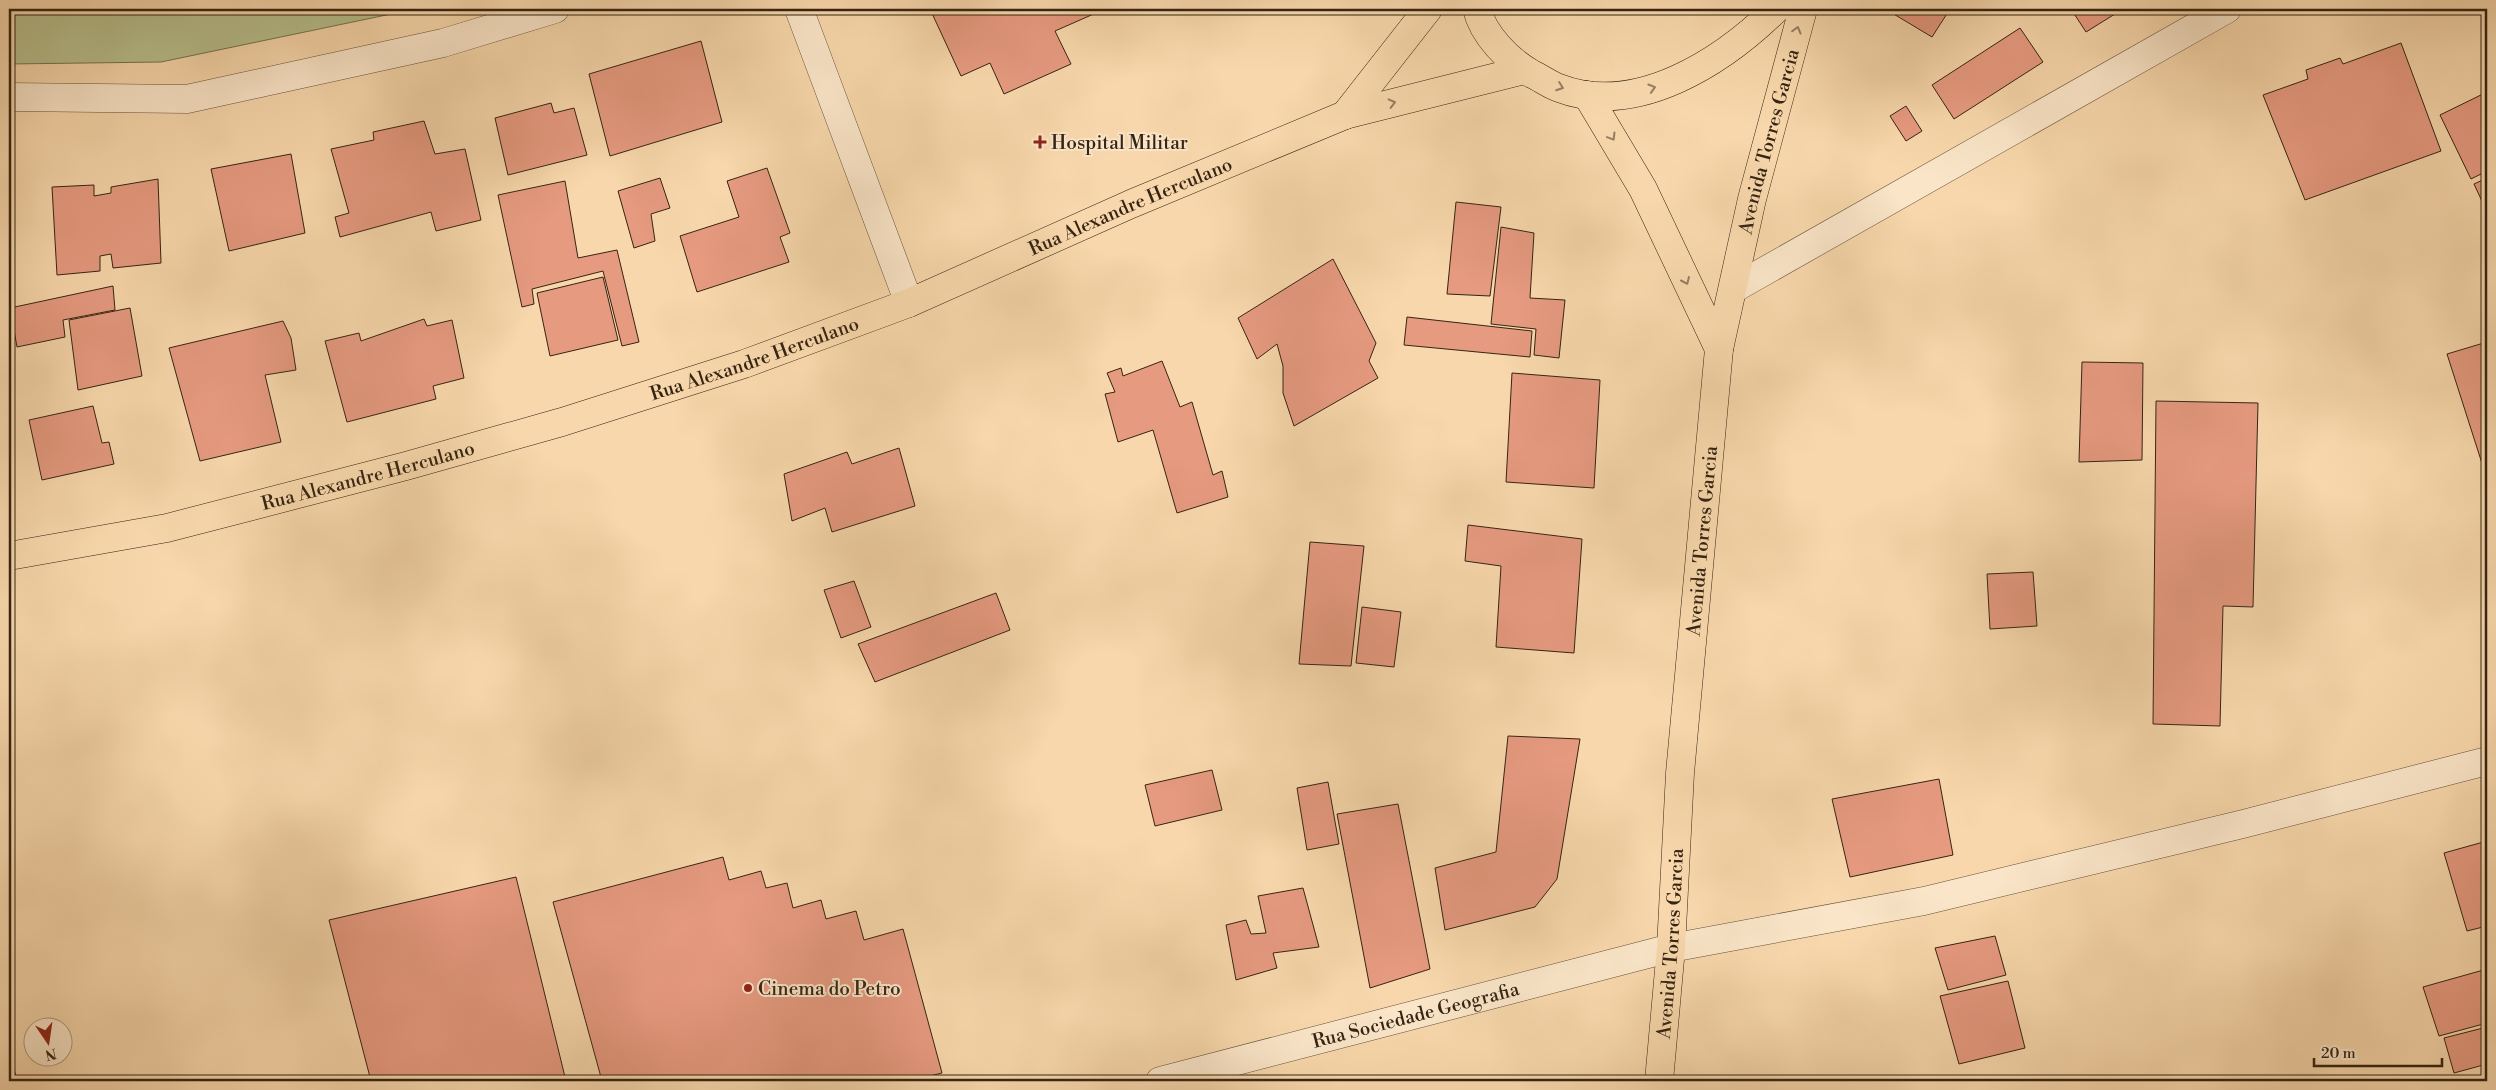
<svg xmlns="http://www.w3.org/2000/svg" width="2496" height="1090" font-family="'Libre Bodoni',serif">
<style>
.green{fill:#b7bf8d;stroke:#767250}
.building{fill:#e69a80;stroke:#352414}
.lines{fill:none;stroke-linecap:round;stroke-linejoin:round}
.minor-casing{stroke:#66513a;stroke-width:29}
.major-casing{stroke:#352414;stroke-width:29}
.minor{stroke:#fae5c8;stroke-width:28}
.major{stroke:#f7d7ab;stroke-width:28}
.oneway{stroke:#967e60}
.poi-dot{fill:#8f2418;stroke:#fae5c8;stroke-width:2}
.labels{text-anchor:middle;stroke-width:4;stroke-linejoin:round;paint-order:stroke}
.poi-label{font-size:19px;fill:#352414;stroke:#fae5c8;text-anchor:start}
.street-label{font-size:19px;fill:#352414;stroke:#fae5c8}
</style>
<rect width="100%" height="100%" fill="#f7d7ab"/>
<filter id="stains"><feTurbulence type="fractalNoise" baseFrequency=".004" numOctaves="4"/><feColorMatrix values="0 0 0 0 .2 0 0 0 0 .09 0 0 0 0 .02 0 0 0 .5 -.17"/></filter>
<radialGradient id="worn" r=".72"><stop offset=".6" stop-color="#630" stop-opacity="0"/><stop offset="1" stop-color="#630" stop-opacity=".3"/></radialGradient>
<!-- green -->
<polygon class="green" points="9,9 415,9 161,62 9,64"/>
<!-- building -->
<g class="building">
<polygon points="930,9 1105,9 1055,31 1071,64 1004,94 990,63 961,76"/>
<polygon points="1895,9 1950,9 1932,37 1892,13"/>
<polygon points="2071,9 2123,9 2086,32"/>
<polygon points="2020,28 2043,62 1954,119 1932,85"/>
<polygon points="701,41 722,122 610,156 589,74"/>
<polygon points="2401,43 2441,151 2305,200 2263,95 2308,79 2306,70 2340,58 2343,64"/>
<polygon points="2487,92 2487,171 2471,179 2440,115"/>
<polygon points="551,103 554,113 574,108 587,155 508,175 495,118"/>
<polygon points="1906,106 1922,131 1906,141 1890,116"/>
<polygon points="424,121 435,154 465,149 481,220 436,231 431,212 340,237 335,217 349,213 331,149 374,140 373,132"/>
<polygon points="291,154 305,233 229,251 211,169"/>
<polygon points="767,168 790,233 780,237 789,262 697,292 680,236 739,217 727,181"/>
<polygon points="660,178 670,208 651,214 655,241 634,248 618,191"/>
<polygon points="2487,178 2487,212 2474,184"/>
<polygon points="158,179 161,263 113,268 111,254 100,256 100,271 57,275 52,187 94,185 94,196 111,193 111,187"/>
<polygon points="565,181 578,258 617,250 639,342 622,346 603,271 532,289 534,304 522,307 498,195"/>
<polygon points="1456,202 1501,207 1490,296 1447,294"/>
<polygon points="1501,227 1534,233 1530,298 1565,300 1559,358 1534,355 1536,329 1491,324"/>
<polygon points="1333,259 1376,343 1369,361 1378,378 1294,426 1283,393 1283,366 1277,344 1257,359 1238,318"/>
<polygon points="603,277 618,340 550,356 537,293"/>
<polygon points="113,286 115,310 63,320 65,337 17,347 10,308"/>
<polygon points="130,308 142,376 78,390 69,320"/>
<polygon points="1407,317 1532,331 1530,357 1404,345"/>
<polygon points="424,319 427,326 452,320 464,378 433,386 436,399 347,422 325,341 359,333 361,341"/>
<polygon points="283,321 291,338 296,370 265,375 281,442 200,461 169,348"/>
<polygon points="2487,342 2487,479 2447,354"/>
<polygon points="1162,361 1180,407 1192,402 1213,475 1222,471 1228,497 1177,513 1153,430 1118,442 1105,394 1115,392 1107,373 1121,368 1123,376"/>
<polygon points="2082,362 2143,363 2142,460 2079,462"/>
<polygon points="1512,373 1600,380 1594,488 1506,482"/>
<polygon points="2156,401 2258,403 2253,607 2223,606 2220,726 2153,724"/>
<polygon points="93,406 102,443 109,442 114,464 42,480 29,420"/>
<polygon points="899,448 915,506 832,532 825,508 792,521 784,474 847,452 852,464"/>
<polygon points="1468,525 1582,539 1574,653 1496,647 1501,566 1465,561"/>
<polygon points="1310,542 1364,546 1351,666 1299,664"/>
<polygon points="2033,572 2037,626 1990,629 1987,574"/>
<polygon points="854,581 871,627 841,638 824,590"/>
<polygon points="996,593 1010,630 875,682 858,644"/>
<polygon points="1362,607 1401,612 1394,667 1356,663"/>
<polygon points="1508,736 1580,739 1557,879 1535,907 1445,930 1435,868 1496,852"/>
<polygon points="1212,770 1222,810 1155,826 1145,785"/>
<polygon points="1939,779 1953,855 1850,877 1832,799"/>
<polygon points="1328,782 1339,844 1307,850 1297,788"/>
<polygon points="1398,804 1430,969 1370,988 1337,814"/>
<polygon points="2487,841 2487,926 2467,931 2444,853"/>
<polygon points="723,857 729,880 761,871 766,888 787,883 793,908 821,900 826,919 856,911 864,940 903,929 942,1073 910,1081 602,1081 553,902"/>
<polygon points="516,877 566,1081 371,1081 329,920"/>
<polygon points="1303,888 1319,947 1273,953 1277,968 1236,980 1226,925 1246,920 1251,934 1266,933 1258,896"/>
<polygon points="1995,936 2006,975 1948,990 1935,948"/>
<polygon points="2487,969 2487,1023 2439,1036 2423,987"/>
<polygon points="2008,981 2025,1048 1959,1064 1940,996"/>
<polygon points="2487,1027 2487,1064 2454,1073 2444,1038"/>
<polygon points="9,1048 17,1081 9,1081"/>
</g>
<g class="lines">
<!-- minor casing -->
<g class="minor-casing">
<g id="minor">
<polyline points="799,9 909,303"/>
<polyline points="9,97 187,99 443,43 555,9"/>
<polyline points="1733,289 2227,9"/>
<path id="s1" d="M1160,1081L1671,948L1924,901L2243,824L2487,761"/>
</g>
</g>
<!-- major casing -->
<g class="major-casing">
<g id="major">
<path d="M1477,9C1483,35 1509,61 1532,74C1541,78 1550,85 1559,88C1637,118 1723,61 1776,9"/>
<polyline points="1587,95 1643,189 1719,349"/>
<polyline points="1345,115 1428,9"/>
<path id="s2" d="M9,556L167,528L406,466L562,422L744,364L909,303L1131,204L1345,115L1524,70"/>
<path id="s3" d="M1659,1081L1671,948L1680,773L1719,349L1752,199L1803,9"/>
</g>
</g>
<!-- minor -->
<use href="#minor" class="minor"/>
<!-- major -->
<use href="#major" class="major"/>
</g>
<!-- one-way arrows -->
<defs><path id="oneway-chevron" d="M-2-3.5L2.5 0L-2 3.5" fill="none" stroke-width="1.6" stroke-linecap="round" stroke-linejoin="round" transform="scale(1.25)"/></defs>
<g class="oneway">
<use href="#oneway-chevron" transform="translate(1797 30) rotate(-75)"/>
<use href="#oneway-chevron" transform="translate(1560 87) rotate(20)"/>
<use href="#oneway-chevron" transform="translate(1652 88) rotate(-17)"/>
<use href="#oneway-chevron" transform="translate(1392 103) rotate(-14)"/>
<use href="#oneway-chevron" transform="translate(1612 137) rotate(59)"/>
<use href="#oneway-chevron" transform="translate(1686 281) rotate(66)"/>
</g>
<!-- markers -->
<g class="poi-dot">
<path d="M1037.5 134.5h5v5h5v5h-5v5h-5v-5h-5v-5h5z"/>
<circle cx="748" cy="988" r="5"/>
</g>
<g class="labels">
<!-- poi labels -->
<g class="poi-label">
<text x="1051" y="149">Hospital Militar</text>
<text x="758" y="995">Cinema do Petro</text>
</g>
<!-- street labels -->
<g class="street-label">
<text dy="7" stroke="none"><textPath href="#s3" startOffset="948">Avenida Torres Garcia</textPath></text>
<text dy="7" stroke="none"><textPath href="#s2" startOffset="1178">Rua Alexandre Herculano</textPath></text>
<text dy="7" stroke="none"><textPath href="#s2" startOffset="772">Rua Alexandre Herculano</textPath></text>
<text dy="7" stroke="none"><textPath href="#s2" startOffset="368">Rua Alexandre Herculano</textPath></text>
<text dy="7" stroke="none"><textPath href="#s3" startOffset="542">Avenida Torres Garcia</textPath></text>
<text dy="7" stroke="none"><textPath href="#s3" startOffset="138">Avenida Torres Garcia</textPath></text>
<text dy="7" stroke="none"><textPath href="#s1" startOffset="264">Rua Sociedade Geografia</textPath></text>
</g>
</g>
<!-- margin -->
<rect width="2496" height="1090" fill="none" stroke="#f7d7ab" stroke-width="30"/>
<rect x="10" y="10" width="2476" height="1070" fill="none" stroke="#352414" stroke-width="2.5"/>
<rect x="15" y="15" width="2466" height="1060" fill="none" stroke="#352414"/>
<!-- north arrow -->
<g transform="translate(48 1042) rotate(167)"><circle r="24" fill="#fae5c8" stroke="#ab9880"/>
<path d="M0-4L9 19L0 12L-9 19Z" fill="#8f2418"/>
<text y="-8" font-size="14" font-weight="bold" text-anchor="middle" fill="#352414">N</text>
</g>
<!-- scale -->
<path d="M2314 1058v8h128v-8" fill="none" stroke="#352414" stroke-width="2.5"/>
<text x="2321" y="1058" font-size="15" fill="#352414" stroke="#fae5c8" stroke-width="4" paint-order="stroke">20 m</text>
<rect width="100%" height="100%" filter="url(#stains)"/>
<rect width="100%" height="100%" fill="url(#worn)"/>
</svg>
